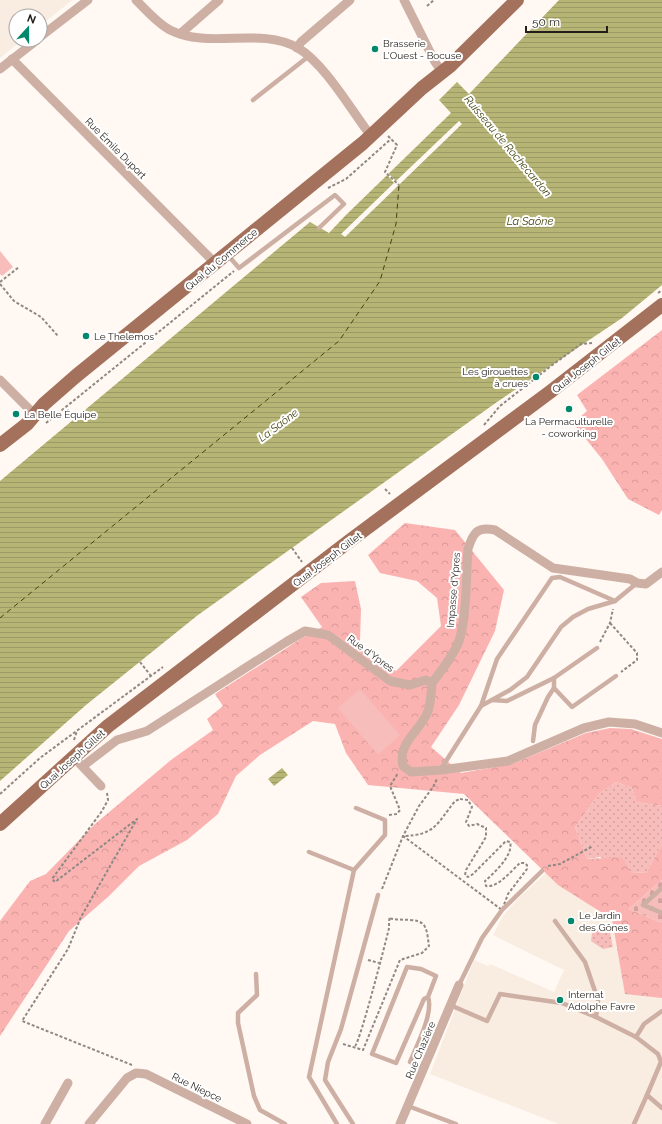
<svg xmlns="http://www.w3.org/2000/svg" width="662" height="1124" font-family="Raleway,sans-serif">
<style>
.built{fill:#f9ece0}
.grass{fill:url(#grass-dots)}
.forest{fill:url(#forest-crowns)}
.cemetery{fill:url(#cemetery-stones)}
.garden{fill:#f6bdba}
.water{fill:url(#water-rules)}
.pier{fill:#fff8f3}
.lines{fill:none;stroke-linecap:round;stroke-linejoin:round}
.ferry{stroke:#454311;stroke-width:1;stroke-dasharray:5 4;stroke-linecap:butt}
.path{stroke:#8f8984;stroke-width:2;stroke-dasharray:3 2;stroke-linecap:butt}
.lane{stroke:#cdafa4;stroke-width:4.5}
.street{stroke:#cdafa4;stroke-width:9}
.primary{stroke:#a3715c;stroke-width:14}
.poi-dot{fill:#00876c;stroke:#fff;stroke-width:1.5}
.labels{text-anchor:middle;stroke-width:4;stroke-linejoin:round;paint-order:stroke}
.poi-label{font-size:10px;fill:#231e19;stroke:#fff;text-anchor:start}
.street-label{font-size:10px;fill:#231e19;stroke:#fff}
.water-label{font-size:11px;font-style:italic;fill:#454311;stroke:#fff}
</style>
<defs>
<pattern id="grass-dots" width="8" height="8" patternUnits="userSpaceOnUse"><rect width="8" height="8" fill="#f6bdba"/><path d="M2 2h.1M6 6h.1" fill="none" stroke="#d3a29f" stroke-width="1.8" stroke-linecap="round"/></pattern>
<pattern id="forest-crowns" width="20" height="18" patternUnits="userSpaceOnUse"><rect width="20" height="18" fill="#fbb3b1"/><path d="M2 6a3 3 0 1 1 6 0M12 15a3 3 0 1 1 6 0" fill="none" stroke="#d79a98"/></pattern>
<pattern id="cemetery-stones" width="16" height="16" patternUnits="userSpaceOnUse"><rect width="16" height="16" fill="#f6bdba"/><path d="M2 7V4a2 2 0 0 1 4 0v3zM10 15v-3a2 2 0 0 1 4 0v3z" fill="#d3a29f"/></pattern>
<pattern id="water-rules" width="6" height="5" patternUnits="userSpaceOnUse"><rect width="6" height="5" fill="#b6b575"/><path d="M0 2.5h6" fill="none" stroke="#9c9b65"/></pattern>
</defs>
<rect width="100%" height="100%" fill="#fff8f3"/>
<!-- built -->
<g class="built">
<polygon points="0,0 72,0 40,26 40,16 16,16 16,40 22,40 0,58"/>
<polygon points="548,871 662,923 662,1124 559,1124 430,1074 474,960 488,966 490,964 554,992 564,970 493,935 503,916 518,899"/>
</g>
<!-- grass -->
<g class="grass">
<polygon points="616,782 632,788 636,802 662,806 662,844 646,873 630,872 600,857 587,859 575,827 600,793"/>
<polygon points="599,923 609,928 613,947 603,949 591,941 592,933"/>
</g>
<!-- forest -->
<g class="forest">
<polygon points="662,330 662,510 659,515 628,499 602,459 573,423 587,411 577,395"/>
<polygon points="405,523 455,530 504,590 495,631 459,705 431,747 461,773 512,764 586,733 610,728 631,729 662,739 662,806 636,802 632,788 616,782 600,793 575,827 587,859 622,857 630,872 646,873 662,844 662,880 629,909 662,923 662,998 625,994 612,919 558,885 464,794 368,785 346,753 335,724 313,721 260,755 236,776 218,814 187,840 139,866 109,896 69,931 0,1036 0,921 30,881 46,874 95,824 171,760 213,730 207,719 223,706 215,694 302,638 322,627 301,597 321,583 355,581 361,609 360,641 367,657 396,671 441,626 437,598 417,581 380,573 368,555"/>
</g>
<!-- cemetery -->
<polygon class="cemetery" points="662,880 662,923 629,909"/>
<!-- garden -->
<g class="garden">
<polygon points="0,251 13,267 2,276 0,274"/>
<polygon points="360,689 400,735 378,755 338,708"/>
</g>
<!-- water -->
<g class="water">
<polygon points="559,0 662,0 662,285 622,318 497,402 198,615 86,705 0,781 0,481 310,222 329,233 346,215 451,113 439,100 457,82 469,94"/>
<polygon points="282,768 288,775 274,786 268,779"/>
</g>
<!-- pier -->
<polygon class="pier" points="459,121 462,124 345,237 341,234 394,183 386,174 387,172 396,181"/>
<g class="lines">
<!-- ferry -->
<polyline class="ferry" points="0,618 339,341 380,281 396,224 399,185"/>
<!-- path -->
<g class="path">
<polyline points="427,6 434,0"/>
<polyline points="388,136 397,145 385,172 399,185"/>
<polyline points="328,188 346,179 391,139"/>
<polyline points="0,282 19,267"/>
<polyline points="0,284 14,301 41,317 58,336"/>
<polyline points="658,293 662,290"/>
<polyline points="46,423 234,271"/>
<polyline points="484,425 500,406 551,366 581,344 592,343"/>
<polyline points="385,489 390,494"/>
<polyline points="292,548 302,562"/>
<polyline points="610,623 637,653 637,660 621,672"/>
<polyline points="600,642 610,623 613,609"/>
<polyline points="140,662 151,676"/>
<polyline points="74,740 77,731"/>
<polyline points="107,793 108,800 102,811 52,879 55,882 137,819 81,917 68,949 22,1021 132,1065"/>
<polyline points="0,794 40,758 163,667"/>
<path d="M460,799L468,800L472,807L466,822L469,826L477,824L486,828V837L466,870L465,875L468,877L473,874L506,841L510,842C514,855 494,873 485,881L486,886C498,888 511,871 520,863H524L527,865V869L508,894L502,910L403,836C435,835 436,825 455,801Z"/>
<polyline points="389,815 397,814 400,810 390,786 398,773"/>
<polyline points="548,866 560,864 593,846"/>
<polyline points="382,889 403,836 419,806 433,787 437,779"/>
<polyline points="368,960 379,963"/>
<path d="M343,1044L363,1050L400,960L422,953L429,946C428,941 428,933 425,927C420,916 399,922 389,918"/>
<path d="M355,1046C360,1042 386,941 389,928C389,924 389,920 390,916"/>
</g>
<!-- lane -->
<g class="lane">
<polyline points="253,100 309,56"/>
<polyline points="227,254 239,268 335,195 344,204 319,228"/>
<polyline points="554,688 572,707 616,676"/>
<polyline points="492,700 507,701 554,678 597,648"/>
<polyline points="481,706 510,690 527,677 561,627 573,617 588,609 615,601 637,583"/>
<polyline points="533,741 535,725 548,697 554,688 554,678"/>
<polyline points="441,769 481,706 497,659 552,578 560,577 615,601"/>
<polyline points="309,852 354,870"/>
<polyline points="662,888 643,905 662,913"/>
<polyline points="555,921 585,962 598,1000 596,1017"/>
<polyline points="256,974 257,995 238,1013 238,1023 254,1096 260,1110 285,1124"/>
<polyline points="459,985 482,938 502,910 542,871"/>
<polyline points="450,1005 487,1021 500,994 562,1003 596,1017 636,1037 658,1054 661,1062 647,1095 662,1108"/>
<polyline points="636,1037 644,1024 662,1011"/>
<path d="M424,1068L410,1062C416,1047 434,1013 428,997L424,999L396,1063L372,1054L407,967L421,969L436,976L428,997"/>
<polyline points="408,1106 456,1124"/>
<polyline points="337,1124 309,1077 354,870 385,835 385,820 356,808"/>
<polyline points="353,1124 325,1080 328,1062 341,1029 378,895"/>
<polyline points="634,1124 647,1095"/>
</g>
<!-- street -->
<g class="street">
<path d="M136,0C146,10 157,23 170,30C210,50 259,26 298,48C325,64 351,110 371,136"/>
<polyline points="404,0 435,62 442,72"/>
<polyline points="180,34 219,0"/>
<polyline points="40,37 88,0"/>
<polyline points="297,48 301,42 350,0"/>
<polyline points="12,59 215,263"/>
<polyline points="0,69 37,40"/>
<polyline points="0,380 35,415"/>
<path d="M432,683C442,670 453,656 459,641C467,617 466,575 468,549C473,533 477,526 495,530L553,568L630,579L637,583L646,584L662,572"/>
<polyline points="80,764 101,786"/>
<path d="M83,766L117,740L147,731L286,642L305,631L328,635L390,681L410,685L426,680L432,683C431,692 431,703 428,711C421,731 397,742 403,766L411,772L441,770L508,761L584,728L609,722L635,724L662,733"/>
<polyline points="45,1124 68,1083"/>
<polyline points="89,1124 127,1078 136,1073 146,1074 247,1124"/>
<polyline points="400,1124 459,985"/>
</g>
<!-- primary -->
<g class="primary">
<polyline points="0,445 27,424 44,404 76,376 363,143 422,88 450,66 517,0"/>
<polyline points="0,824 108,726 348,542 550,392 662,305"/>
</g>
</g>
<!-- markers -->
<g class="poi-dot">
<circle cx="375" cy="49" r="4"/>
<circle cx="86" cy="336" r="4"/>
<circle cx="536" cy="377" r="4"/>
<circle cx="569" cy="409" r="4"/>
<circle cx="16" cy="414" r="4"/>
<circle cx="571" cy="921" r="4"/>
<circle cx="560" cy="1000" r="4"/>
</g>
<g class="labels">
<!-- poi labels -->
<g class="poi-label">
<text x="383" y="47">Brasserie<tspan x="383" dy="12">L'Ouest - Bocuse</tspan></text>
<text x="94" y="340">Le Thelemos</text>
<text x="528" y="375" text-anchor="end">Les girouettes<tspan x="528" dy="12">à crues</tspan></text>
<text x="24" y="418">La Belle Équipe</text>
<text x="569" y="425" text-anchor="middle">La Permaculturelle<tspan x="569" dy="12">- coworking</tspan></text>
<text x="579" y="919">Le Jardin<tspan x="579" dy="12">des Gônes</tspan></text>
<text x="568" y="998">Internat<tspan x="568" dy="12">Adolphe Favre</tspan></text>
</g>
<!-- street labels -->
<g class="street-label">
<text transform="translate(116 148) rotate(45)" y="4">Rue Émile Duport</text>
<text transform="translate(221 259) rotate(-40)" y="4">Quai du Commerce</text>
<text transform="translate(586 365) rotate(-38)" y="4">Quai Joseph Gillet</text>
<text transform="translate(327 559) rotate(-37)" y="4">Quai Joseph Gillet</text>
<text transform="translate(453 590) rotate(-85)" y="4">Impasse d'Ypres</text>
<text transform="translate(371 653) rotate(36)" y="4">Rue d'Ypres</text>
<text transform="translate(72 759) rotate(-42)" y="4">Quai Joseph Gillet</text>
<text transform="translate(420 1050) rotate(-67)" y="4">Rue Chazière</text>
<text transform="translate(197 1087) rotate(26)" y="4">Rue Niepce</text>
</g>
<!-- water labels -->
<g class="water-label">
<text transform="translate(508 146) rotate(50)" y="4">Ruisseau de Rochecardon</text>
<text x="530" y="225">La Saône</text>
<text transform="translate(278 425) rotate(-37)" y="4">La Saône</text>
</g>
</g>
<!-- north arrow -->
<g transform="translate(28 28) rotate(21)"><circle r="19" fill="#ffffff" stroke="#a7a5a3"/>
<path d="M0-3L7 15L0 10L-7 15Z" fill="#00876c"/>
<text y="-6" font-size="11" font-weight="bold" text-anchor="middle" fill="#231e19">N</text>
</g>
<!-- scale -->
<path d="M526 26v6h81v-6" fill="none" stroke="#231e19" stroke-width="2"/>
<text x="532" y="26" font-size="12" fill="#231e19" stroke="#ffffff" stroke-width="3" paint-order="stroke">50 m</text>
</svg>
